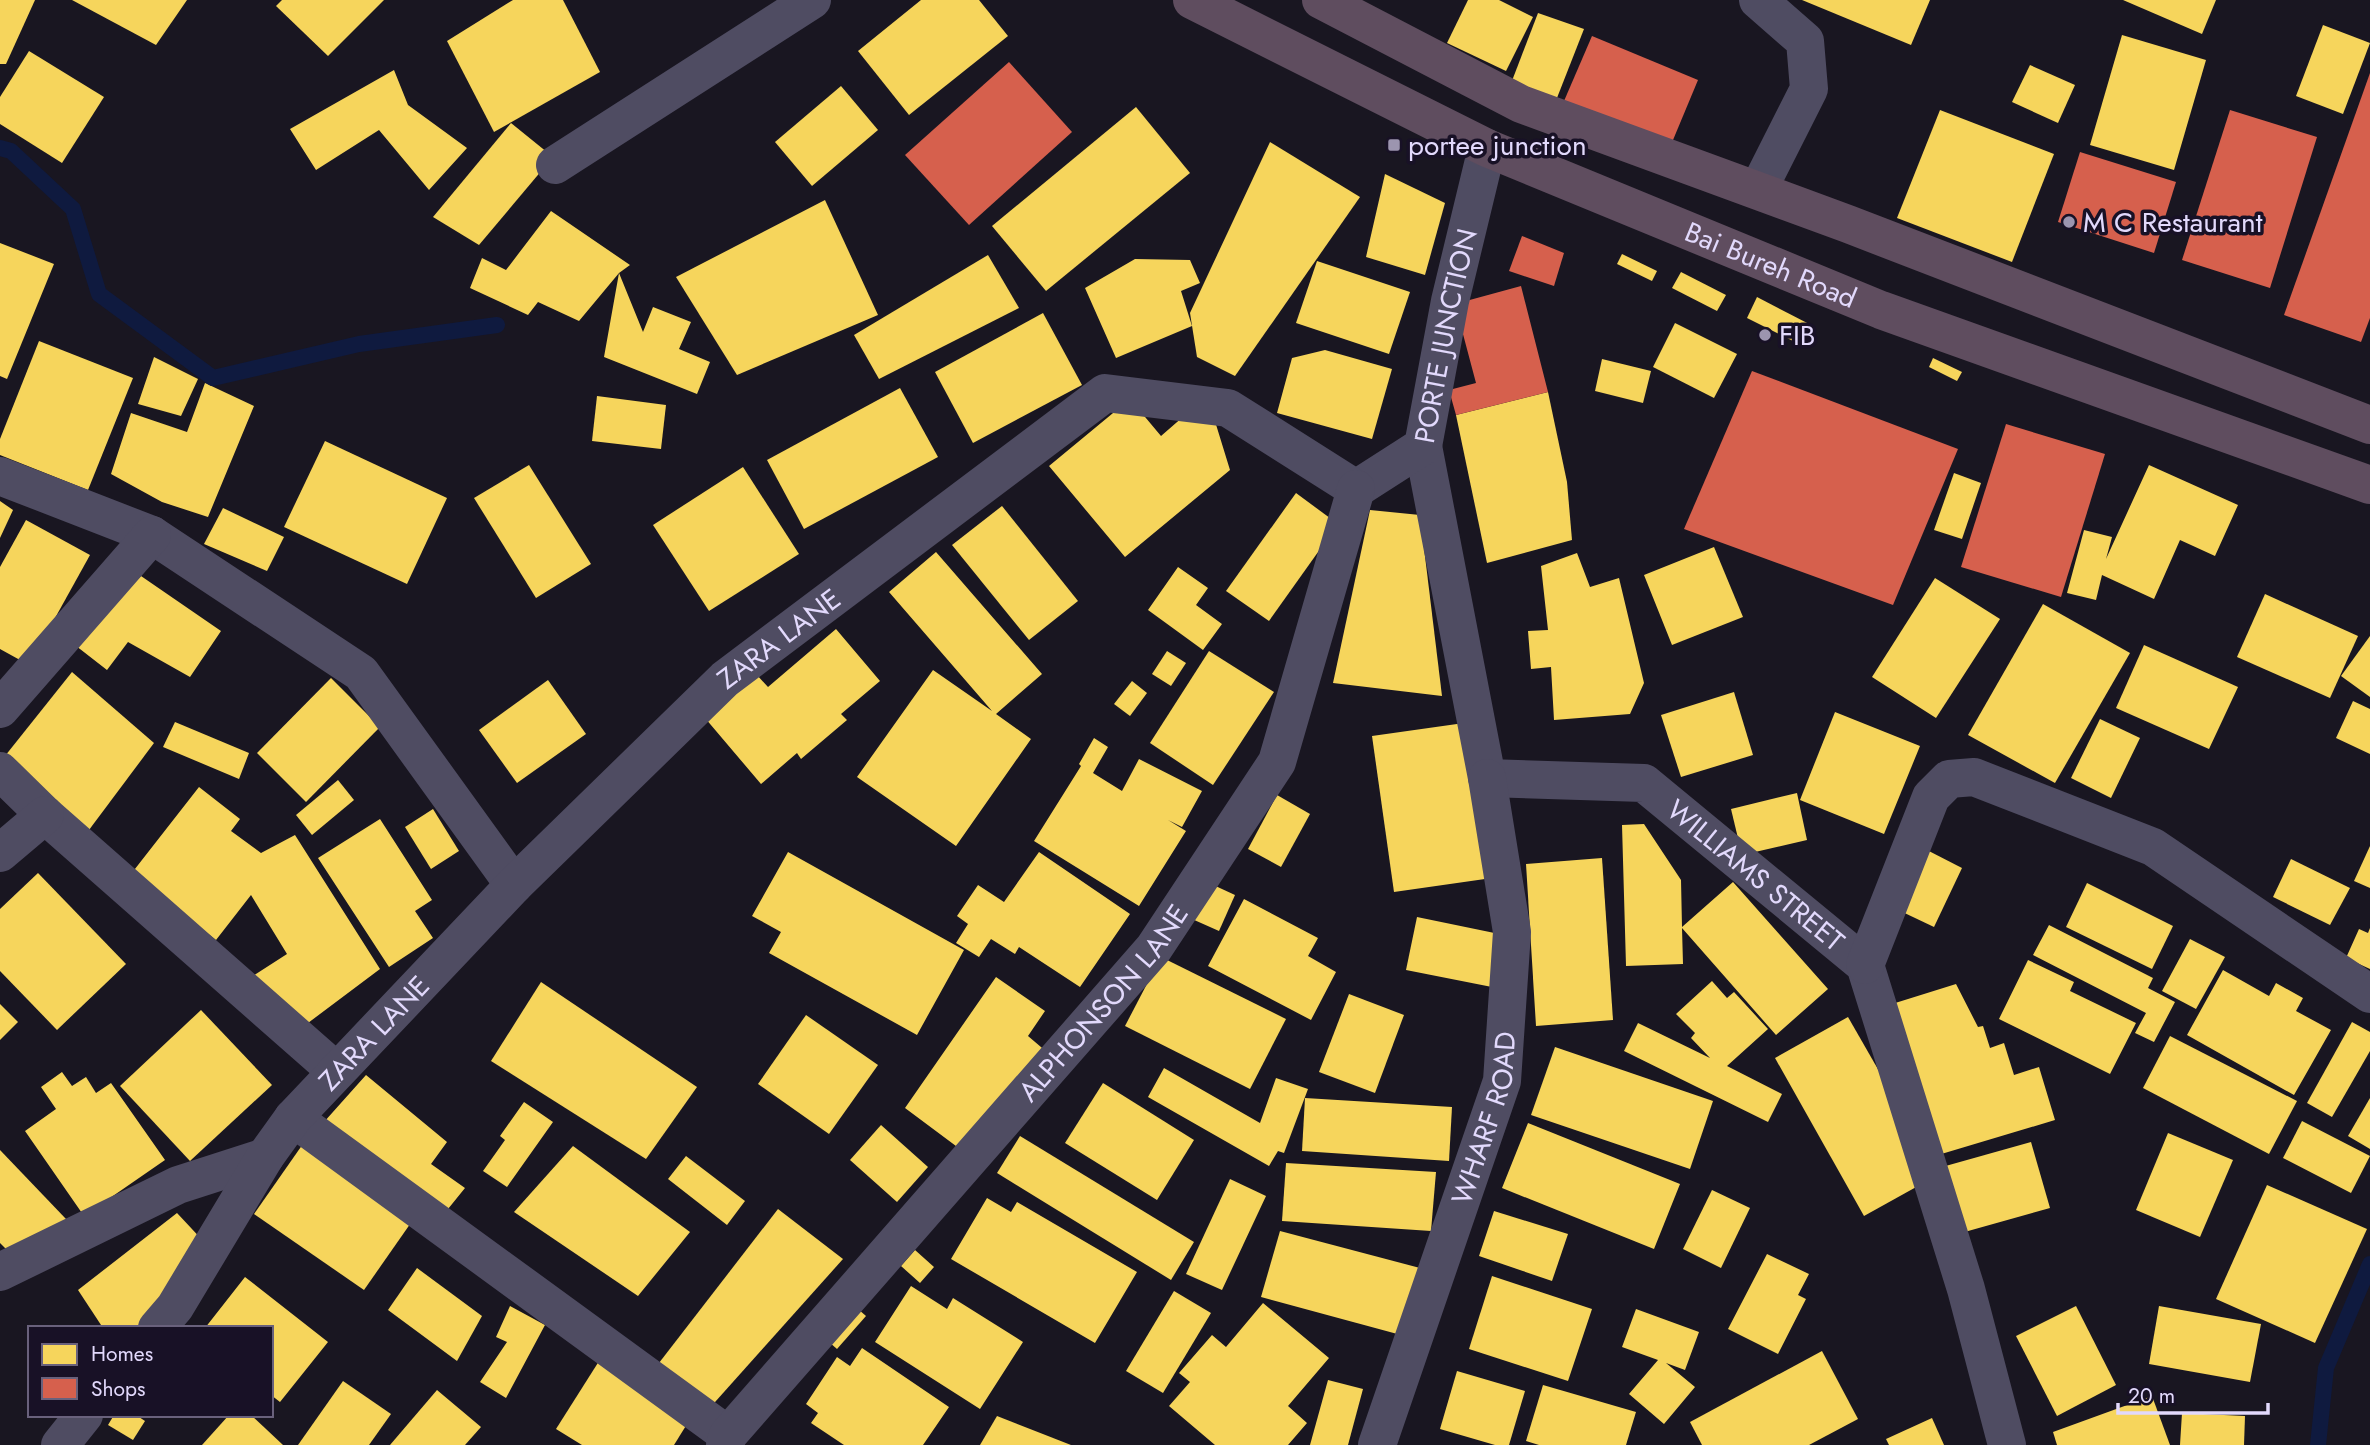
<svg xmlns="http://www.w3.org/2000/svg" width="2370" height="1445" font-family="Jost,sans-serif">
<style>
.homes{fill:#f6d55c}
.shops{fill:#d6604d}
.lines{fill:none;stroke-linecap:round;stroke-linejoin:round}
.stream{stroke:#0f1a3f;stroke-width:16}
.minor{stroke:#4f4c62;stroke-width:38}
.highway{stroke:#5f4d5f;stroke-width:38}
.poi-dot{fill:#9c95af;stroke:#181126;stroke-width:2.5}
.labels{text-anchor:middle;stroke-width:7;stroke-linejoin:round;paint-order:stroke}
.poi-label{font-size:28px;fill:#e2d9fc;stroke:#181126;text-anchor:start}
.street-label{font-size:28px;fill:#e2d9fc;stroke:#181126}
</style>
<rect width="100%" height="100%" fill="#191621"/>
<!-- homes -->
<g class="homes">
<polygon points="0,0 35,0 6,64 0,64"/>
<polygon points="72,0 187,0 156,45"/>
<polygon points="282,0 384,0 328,56 276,6"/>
<polygon points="513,0 563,0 600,72 494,132 447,41"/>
<polygon points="921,0 979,0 1008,36 909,115 858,51"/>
<polygon points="1468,0 1499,0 1533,17 1506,71 1447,43"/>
<polygon points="1802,0 1930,0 1911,45"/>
<polygon points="2123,0 2216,0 2202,34"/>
<polygon points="1538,13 1584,29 1555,103 1510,86"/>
<polygon points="2323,25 2370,43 2343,114 2296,96"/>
<polygon points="2122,35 2206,60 2174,170 2090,145"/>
<polygon points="29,51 104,97 62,163 0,124 0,97"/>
<polygon points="2030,65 2075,85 2058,123 2012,102"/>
<polygon points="394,70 408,105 467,148 429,190 379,130 316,170 290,129"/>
<polygon points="841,86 878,130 812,186 775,142"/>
<polygon points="1136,107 1190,173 1046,291 992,226"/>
<polygon points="1940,110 2054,154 2012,262 1897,218"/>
<polygon points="511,123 553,157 479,245 433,217"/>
<polygon points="1270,142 1360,197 1235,376 1197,357 1190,313"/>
<polygon points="1385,174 1445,203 1425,275 1366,257"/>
<polygon points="825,200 878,315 737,375 676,277"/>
<polygon points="551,211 630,265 619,273 579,321 538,302 528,315 470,288 482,258 506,270"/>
<polygon points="0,243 54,264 7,379 0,376"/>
<polygon points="1622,254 1657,271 1652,281 1617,264"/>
<polygon points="988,255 1019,308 879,379 854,335"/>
<polygon points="1135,259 1190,260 1200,283 1181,291 1192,326 1116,358 1085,288"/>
<polygon points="1317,261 1410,292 1389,354 1296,323"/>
<polygon points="1681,272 1726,295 1717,311 1672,288"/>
<polygon points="619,273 643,332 653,307 691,322 679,349 710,362 697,394 604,357"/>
<polygon points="1757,297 1813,326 1803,346 1747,318"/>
<polygon points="1043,313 1082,385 973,443 935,372"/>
<polygon points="1675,323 1737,354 1714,398 1653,367"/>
<polygon points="39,341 133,378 88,490 0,455 0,439"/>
<polygon points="1325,350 1392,369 1372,439 1277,413 1292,358"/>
<polygon points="154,357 198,379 181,416 138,404"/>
<polygon points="1933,358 1962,372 1957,381 1929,367"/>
<polygon points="1602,359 1651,371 1643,403 1595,391"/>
<polygon points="205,383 254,406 208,517 162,502 111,474 131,413 187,432"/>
<polygon points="900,388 938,457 804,529 767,460"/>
<polygon points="1548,392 1567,482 1572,540 1487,563 1456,415"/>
<polygon points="597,396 666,405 661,449 592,441"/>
<polygon points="1130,399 1161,436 1184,416 1214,418 1230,470 1125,557 1049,466"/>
<polygon points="325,441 447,498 407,584 284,527"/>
<polygon points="529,465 591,564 536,598 474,498"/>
<polygon points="2149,465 2238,505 2215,556 2180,540 2154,599 2102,575 2096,600 2067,593 2084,530 2112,537 2106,559"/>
<polygon points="743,467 799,554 709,611 653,525"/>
<polygon points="1954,473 1981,483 1962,539 1934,530"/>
<polygon points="1296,493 1338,524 1269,621 1226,591"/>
<polygon points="0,501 13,510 0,538"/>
<polygon points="1002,506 1078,601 1029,640 952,545"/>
<polygon points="223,508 284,537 267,571 204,544"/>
<polygon points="1370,510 1420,515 1442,696 1333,683"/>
<polygon points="26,520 90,555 29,665 0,649 0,567"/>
<polygon points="1714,547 1743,617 1672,645 1644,575"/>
<polygon points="936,552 1042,674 996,714 1031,739 956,846 857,777 933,670 992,711 889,592"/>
<polygon points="1577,553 1590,587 1619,578 1644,683 1630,714 1554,720 1551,667 1531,669 1528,631 1548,630 1541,566"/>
<polygon points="1178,567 1208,588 1196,605 1222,624 1203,650 1148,610"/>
<polygon points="141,576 221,631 190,677 128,642 107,670 71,642"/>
<polygon points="1935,578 2000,619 1936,718 1872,677"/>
<polygon points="2265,594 2358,636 2330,698 2237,657"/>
<polygon points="2043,604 2130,653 2055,783 1968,735"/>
<polygon points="836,629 880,681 841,714 847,720 801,759 797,753 761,784 705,718 756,674 768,687"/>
<polygon points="2370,636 2370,697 2341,676"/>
<polygon points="2144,645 2238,687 2209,749 2116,708"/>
<polygon points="1167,651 1186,663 1171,686 1152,674"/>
<polygon points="1209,651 1274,692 1213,785 1150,743"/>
<polygon points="72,672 154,743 86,834 1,761"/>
<polygon points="331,678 380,727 306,802 257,753"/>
<polygon points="548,680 586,734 517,783 479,730"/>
<polygon points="1132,681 1147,693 1130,716 1114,704"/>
<polygon points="1734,692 1753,755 1681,777 1661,715"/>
<polygon points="2353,701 2370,709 2370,754 2336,738"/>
<polygon points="1835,712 1920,746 1884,834 1800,800"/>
<polygon points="2100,719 2140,738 2111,798 2071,778"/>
<polygon points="175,722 249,753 239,779 163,747"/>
<polygon points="1464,723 1485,879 1394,892 1372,736"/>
<polygon points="1094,738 1108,747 1093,773 1122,791 1139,759 1202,791 1182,827 1168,820 1186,831 1139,906 1034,841 1081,766 1079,764"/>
<polygon points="338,780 354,800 312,835 296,815"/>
<polygon points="199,787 240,819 231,831 261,853 295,835 380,969 296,1032 253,976 287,954 251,895 216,940 131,874"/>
<polygon points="1797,793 1807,840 1742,855 1731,809"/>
<polygon points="1277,795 1310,814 1281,867 1248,849"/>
<polygon points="433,809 459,851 431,869 405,827"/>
<polygon points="380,819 432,900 415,911 433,938 389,967 318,858"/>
<polygon points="1644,824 1681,880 1682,927 1733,882 1828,989 1776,1035 1682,928 1683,964 1626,966 1622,825"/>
<polygon points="2370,846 2370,888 2354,881"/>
<polygon points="1923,848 1962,868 1934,927 1894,908"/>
<polygon points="788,852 964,950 917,1035 769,953 781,932 752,916"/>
<polygon points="1039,852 1130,914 1080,987 1019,947 1015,954 991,939 979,957 956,943 968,924 957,916 978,885 1004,902"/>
<polygon points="1602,858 1613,1020 1536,1026 1526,864"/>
<polygon points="2291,859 2350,888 2330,925 2273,897"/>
<polygon points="38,873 126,964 57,1030 0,971 0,909"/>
<polygon points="1209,883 1235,895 1219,931 1192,919"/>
<polygon points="2087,883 2173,926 2152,969 2066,927"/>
<polygon points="1244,899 1318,938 1308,956 1336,972 1311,1020 1208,966"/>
<polygon points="1417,917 1509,936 1497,988 1406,970"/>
<polygon points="2049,925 2153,978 2148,988 2175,1002 2154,1042 2135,1033 2146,1013 2033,955"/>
<polygon points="2370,928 2370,969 2346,958 2359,929 2368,933"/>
<polygon points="2190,939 2225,957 2196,1009 2162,991"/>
<polygon points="1161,957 1286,1019 1250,1089 1125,1026"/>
<polygon points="2028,960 2074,982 2070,991 2136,1023 2110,1074 1999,1019"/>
<polygon points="2223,970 2269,996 2276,983 2303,998 2296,1011 2331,1030 2294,1095 2187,1035"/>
<polygon points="996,977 1045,1011 1028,1036 1048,1053 960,1149 905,1108"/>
<polygon points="1712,981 1727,998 1734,992 1768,1029 1727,1066 1782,1094 1768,1122 1624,1051 1638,1023 1710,1058 1691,1038 1695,1033 1676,1014"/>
<polygon points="541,982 697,1087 646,1159 491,1061"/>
<polygon points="1956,984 1978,1027 1983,1026 1990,1048 2004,1043 2014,1075 2039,1067 2055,1120 1938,1155 1892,1004"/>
<polygon points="1349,994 1404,1015 1375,1093 1319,1072"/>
<polygon points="0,1004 18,1022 0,1040"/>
<polygon points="201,1010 272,1085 190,1161 120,1086"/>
<polygon points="806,1015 878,1065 829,1134 758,1084"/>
<polygon points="1848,1017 1883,1078 1918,1186 1864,1216 1775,1058"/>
<polygon points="2352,1022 2370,1032 2370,1051 2332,1117 2307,1103"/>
<polygon points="2170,1036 2297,1101 2269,1154 2143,1088"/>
<polygon points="1555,1047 1713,1101 1690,1169 1531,1115"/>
<polygon points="1164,1068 1260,1123 1276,1078 1308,1089 1284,1153 1278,1151 1269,1166 1148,1097"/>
<polygon points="62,1072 72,1086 86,1077 96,1093 111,1083 165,1160 84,1216 25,1131 56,1109 41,1087"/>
<polygon points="366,1075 447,1142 431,1164 465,1188 448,1209 324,1122"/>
<polygon points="1103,1083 1194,1140 1157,1200 1065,1143"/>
<polygon points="1305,1098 1452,1107 1449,1161 1302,1151"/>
<polygon points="2370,1098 2370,1149 2348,1136"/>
<polygon points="524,1102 553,1122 507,1187 483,1171 505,1140 500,1136"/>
<polygon points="2302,1121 2370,1156 2351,1193 2283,1158"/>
<polygon points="1528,1123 1680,1184 1654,1249 1502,1188"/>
<polygon points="881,1125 928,1167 897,1202 850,1160"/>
<polygon points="2168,1133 2233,1160 2200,1237 2136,1210"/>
<polygon points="1020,1136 1194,1242 1171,1280 997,1173"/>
<polygon points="305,1141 415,1217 364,1290 254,1214"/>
<polygon points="2031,1142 2050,1208 1961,1233 1942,1167"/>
<polygon points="573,1146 690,1232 638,1296 514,1212"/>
<polygon points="0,1150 66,1219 20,1263 0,1243"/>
<polygon points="686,1156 745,1201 727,1225 668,1179"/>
<polygon points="1286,1163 1436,1172 1431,1231 1282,1221"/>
<polygon points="1230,1179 1266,1196 1222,1290 1186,1274"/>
<polygon points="2267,1185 2367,1229 2315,1343 2216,1299"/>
<polygon points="1712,1190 1750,1208 1721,1268 1683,1249"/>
<polygon points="987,1198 1011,1212 1017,1202 1137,1272 1095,1343 951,1259"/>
<polygon points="778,1209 843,1259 707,1411 652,1372"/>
<polygon points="1494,1211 1568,1234 1552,1281 1479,1256"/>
<polygon points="177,1213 206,1244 142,1328 103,1328 78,1290"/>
<polygon points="1280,1231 1420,1268 1401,1335 1261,1297"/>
<polygon points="915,1250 934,1267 920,1283 901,1266"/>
<polygon points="1767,1254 1809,1274 1798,1295 1806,1299 1778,1354 1728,1329"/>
<polygon points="417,1268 482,1316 457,1361 388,1310"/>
<polygon points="1492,1276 1592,1309 1568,1381 1469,1349"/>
<polygon points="245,1277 328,1342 280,1402 271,1395 271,1328 205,1328"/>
<polygon points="911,1286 947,1309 953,1298 1023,1342 980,1409 875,1342"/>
<polygon points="1174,1291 1211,1313 1163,1393 1126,1371"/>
<polygon points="850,1302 866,1316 837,1349 821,1335"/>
<polygon points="1263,1303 1329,1358 1288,1406 1307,1423 1288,1445 1215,1445 1169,1406 1190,1382 1179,1373 1212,1335 1226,1347"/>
<polygon points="510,1306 545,1325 506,1398 480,1382 507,1342 496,1337"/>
<polygon points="2076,1306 2116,1385 2057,1416 2016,1336"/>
<polygon points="2159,1306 2261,1324 2250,1382 2149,1364"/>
<polygon points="1636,1309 1699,1332 1685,1370 1666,1363 1695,1387 1664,1424 1629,1394 1658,1360 1622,1347"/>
<polygon points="862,1348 949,1407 923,1445 844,1445 811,1423 818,1413 806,1404 837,1357 850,1366"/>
<polygon points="1822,1351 1858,1419 1809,1445 1702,1445 1690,1422"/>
<polygon points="601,1358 692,1416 674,1445 582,1445 556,1429"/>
<polygon points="1457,1371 1525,1391 1509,1445 1495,1445 1440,1429"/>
<polygon points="1328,1380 1363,1389 1348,1445 1310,1445"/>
<polygon points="343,1381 391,1414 369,1445 298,1445"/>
<polygon points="1543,1385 1636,1412 1626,1445 1539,1445 1526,1441"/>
<polygon points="437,1390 481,1427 465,1445 390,1445"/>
<polygon points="2152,1396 2170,1445 2057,1445 2053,1432"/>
<polygon points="2182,1413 2245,1416 2244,1445 2180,1445"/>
<polygon points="114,1415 136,1415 145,1421 133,1440 108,1425"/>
<polygon points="229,1415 251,1415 283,1445 202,1445"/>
<polygon points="997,1416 1071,1445 980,1445"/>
<polygon points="1932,1418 1944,1445 1889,1445 1886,1439"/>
</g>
<!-- shops -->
<g class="shops">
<polygon points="1592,36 1698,80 1668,152 1561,108"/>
<polygon points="1009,62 1072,132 969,225 905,155"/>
<polygon points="2370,73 2370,318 2361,342 2284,315"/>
<polygon points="2230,110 2317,137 2270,288 2182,260"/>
<polygon points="2080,152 2176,182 2154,253 2058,222"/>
<polygon points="1522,236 1564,253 1554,286 1509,271"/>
<polygon points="1521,286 1548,392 1456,415 1449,390 1476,383 1455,304"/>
<polygon points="1752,371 1958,449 1893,605 1684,529"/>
<polygon points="2006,424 2105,454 2061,597 1961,567"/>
</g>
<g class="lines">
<!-- stream -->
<g class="stream">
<polyline points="0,148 11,151 73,209 99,294 213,378 359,344 497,325"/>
<polyline points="2318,1445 2326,1368 2370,1264"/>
</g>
<!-- minor -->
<g class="minor">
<polyline points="1758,0 1805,41 1809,89 1758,190"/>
<polyline points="555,165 812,0"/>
<path id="s1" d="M1423,446L1487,778L1644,783L1865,965L1966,1289L2007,1445"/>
<polyline points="0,476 152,535 361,673 514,885"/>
<path id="s2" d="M1356,489L1423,446L1450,301L1487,148"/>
<polyline points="0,709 152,535"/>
<polyline points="0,771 45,815 336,1071"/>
<polyline points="0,853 45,815"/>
<polyline points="1865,965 1931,797 1949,779 1974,777 2153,847 2370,994"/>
<polyline points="293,1118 728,1435"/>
<polyline points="0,1272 178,1185 265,1157"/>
<path id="s3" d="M157,1328L175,1307L265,1157L293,1118L514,885L725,679L1105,393L1228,408L1356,489"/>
<polyline points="60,1445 84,1415"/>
<path id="s4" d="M725,1445L728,1435L1154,948L1277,762L1356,489"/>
<path id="s5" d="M1377,1445L1502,1081L1512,932L1487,778"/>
</g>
<!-- highway -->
<g class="highway">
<path id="s6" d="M1192,0L1487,148L1881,310L2370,485"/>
<polyline points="1321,0 1521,104 1848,224 2370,425"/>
</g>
</g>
<!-- markers -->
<g class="poi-dot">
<rect x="1387" y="138" width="14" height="14" rx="3.5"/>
<circle cx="2069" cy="222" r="7"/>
<circle cx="1765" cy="335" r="7"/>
</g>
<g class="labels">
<!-- poi labels -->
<g class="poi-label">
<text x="1408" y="155">portee junction</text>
<text x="2083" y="232">M C Restaurant</text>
<text x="1779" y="345">FIB</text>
</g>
<!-- street labels -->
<g class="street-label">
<text dy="10" stroke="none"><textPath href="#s6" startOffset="637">Bai Bureh Road</textPath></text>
<text dy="10" stroke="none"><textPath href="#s2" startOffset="192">PORTE JUNCTION</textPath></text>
<text dy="10" stroke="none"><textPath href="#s3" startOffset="934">ZARA LANE</textPath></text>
<text dy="10" stroke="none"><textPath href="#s1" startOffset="640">WILLIAMS STREET</textPath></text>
<text dy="10" stroke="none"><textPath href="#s4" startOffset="583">ALPHONSON LANE</textPath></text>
<text dy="10" stroke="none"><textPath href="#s3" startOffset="368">ZARA LANE</textPath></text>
<text dy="10" stroke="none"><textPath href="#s5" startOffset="345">WHARF ROAD</textPath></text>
</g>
</g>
<!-- legend -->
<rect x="28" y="1326" width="245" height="91" fill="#181126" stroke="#69617c" stroke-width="2"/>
<rect x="42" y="1344" width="35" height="21" fill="#f6d55c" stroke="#69617c" stroke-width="2"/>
<text x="91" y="1361" font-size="21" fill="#e2d9fc">Homes</text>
<rect x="42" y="1378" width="35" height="21" fill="#d6604d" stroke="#69617c" stroke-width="2"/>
<text x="91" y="1396" font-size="21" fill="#e2d9fc">Shops</text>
<!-- scale -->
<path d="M2118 1403v10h150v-10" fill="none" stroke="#e2d9fc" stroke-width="3.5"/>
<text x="2128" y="1403" font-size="21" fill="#e2d9fc" stroke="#181126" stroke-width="5" paint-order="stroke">20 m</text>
</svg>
